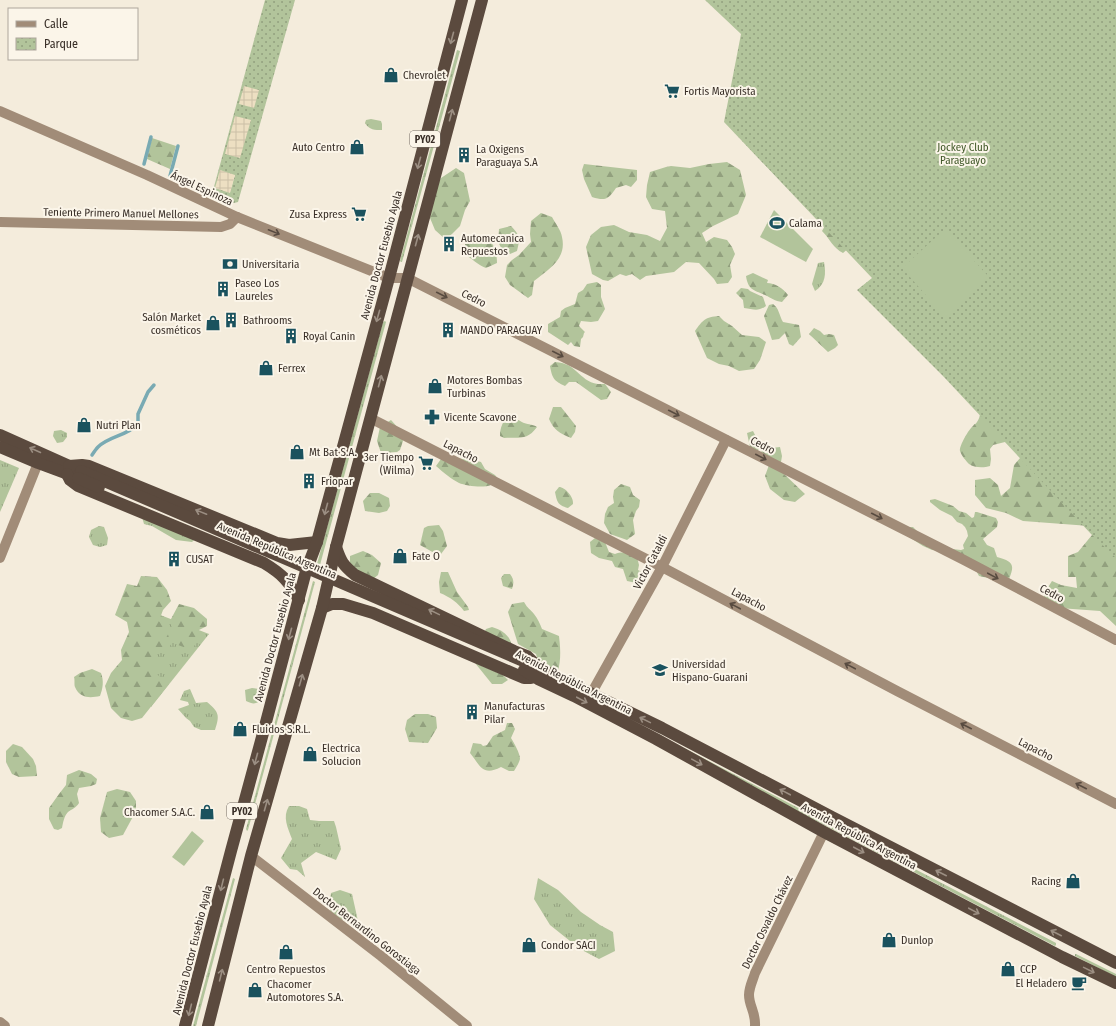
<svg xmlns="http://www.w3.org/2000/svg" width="1116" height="1026" font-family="'Fira Sans Condensed',sans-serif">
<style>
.grass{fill:url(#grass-tufts)}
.forest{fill:url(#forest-firs)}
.park{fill:url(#park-dots);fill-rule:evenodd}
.pitch{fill:#b2c49b}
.plaza{fill:url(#plaza-grid)}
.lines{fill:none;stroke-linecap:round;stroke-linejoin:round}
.stream{stroke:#79aab3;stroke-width:3.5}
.secondary{stroke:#a18c78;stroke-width:10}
.highway{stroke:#5b4a3e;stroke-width:12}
.highway-bridge{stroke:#5b4a3e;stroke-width:12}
.oneway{stroke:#9b8e82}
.oneway2{stroke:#584b40}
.labels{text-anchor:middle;stroke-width:4;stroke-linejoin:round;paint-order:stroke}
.shield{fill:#fbf5e9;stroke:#736a62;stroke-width:1}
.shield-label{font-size:10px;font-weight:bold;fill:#392f28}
.poi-label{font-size:11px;fill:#392f28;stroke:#fbf5e9;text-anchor:start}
.park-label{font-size:11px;fill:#42592a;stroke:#fbf5e9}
.street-label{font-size:11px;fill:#392f28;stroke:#fbf5e9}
</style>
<defs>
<pattern id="grass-tufts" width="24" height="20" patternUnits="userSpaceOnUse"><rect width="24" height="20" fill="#b2c49b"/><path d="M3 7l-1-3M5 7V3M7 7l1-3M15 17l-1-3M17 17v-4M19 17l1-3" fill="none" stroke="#92a07e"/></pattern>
<pattern id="forest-firs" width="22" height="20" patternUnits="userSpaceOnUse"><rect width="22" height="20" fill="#b2c49b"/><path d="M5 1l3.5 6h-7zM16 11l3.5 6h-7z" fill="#92a07e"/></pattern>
<pattern id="park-dots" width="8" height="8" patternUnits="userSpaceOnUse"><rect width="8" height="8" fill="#b2c49b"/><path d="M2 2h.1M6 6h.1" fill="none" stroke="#92a07e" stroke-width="1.8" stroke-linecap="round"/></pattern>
<pattern id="plaza-grid" width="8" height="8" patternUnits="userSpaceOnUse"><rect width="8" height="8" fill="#eddfc2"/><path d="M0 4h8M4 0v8" fill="none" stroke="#ccc0a7"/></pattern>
</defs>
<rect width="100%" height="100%" fill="#f4ecdc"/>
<!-- grass -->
<g class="grass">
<polygon points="457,50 460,51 402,262 401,262 400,261"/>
<path d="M371,119L381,121L382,124V130C375,130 369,130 365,123L366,120Z"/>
<path d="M824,262C826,273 826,284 815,291L812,284L818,263Z"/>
<polygon points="385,321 386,322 320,565 317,564 383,322"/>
<polygon points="61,430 67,433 67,437 63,442 57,443 53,436 54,431"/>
<polygon points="0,460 19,468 0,512"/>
<polygon points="142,517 197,537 192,542 176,540 152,526 144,524"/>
<polygon points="99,526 104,527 108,538 107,545 100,547 93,545 89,537 91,530"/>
<polygon points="313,581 315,582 248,830 247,831 246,829"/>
<polygon points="145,609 209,634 151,707"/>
<path d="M252,688L259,689L263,692V699C256,704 254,705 246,701L245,690Z"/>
<path d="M190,689L196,703L207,702C219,712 220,715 215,730H201L194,727L190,721L186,718L178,709L189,705L188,702L180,700L184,691Z"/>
<polygon points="684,748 1056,943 1056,945 1055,946 683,751"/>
<path d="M289,806H299L307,809L310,820L319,821H334L336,827L341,849L336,860L316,852L301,863L305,877L297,870L290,869L281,858L292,839C288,828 282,817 289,806Z"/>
<polygon points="233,878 235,879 196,1026 193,1026"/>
<polygon points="538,878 558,890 581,912 600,925 613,932 615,951 599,959 580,949 550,925 534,899"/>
<path d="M340,890L352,894L358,921C346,922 331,920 329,906C328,902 331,896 331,893Z"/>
<polygon points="1075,954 1076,954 1116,974 1116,977 1075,956"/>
</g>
<!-- forest -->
<g class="forest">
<polygon points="152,138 176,146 170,169 147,159"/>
<polygon points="727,162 740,170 746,195 738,214 713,226 702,233 706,242 714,237 727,240 732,247 735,254 730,265 732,277 728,283 717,284 714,279 699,263 686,262 674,272 646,276 640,280 632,274 626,276 620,274 608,281 603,280 592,274 586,247 591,235 601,227 614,225 629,232 647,235 660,241 667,228 665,211 652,209 646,197 647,185 650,172 666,167 671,166 690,168 709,164"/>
<path d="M584,164L637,170V180L631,187L626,185L616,188C608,200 605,201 592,197L584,179L582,170Z"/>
<polygon points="456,168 464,173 470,201 465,210 460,226 452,234 445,239 435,230 430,218 429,198 441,178"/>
<path d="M541,213L552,217C555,223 561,230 562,237C567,259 549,269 534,281L532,295L528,298L510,285L505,277L507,265L512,260L519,255L531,242L530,234L531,221Z"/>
<path d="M826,224L850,247L843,253C833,248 830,239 822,231Z"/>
<path d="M511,226C521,237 520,237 517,251L510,254L504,253L498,242L499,229Z"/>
<path d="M473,239C477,239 483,238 486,239C495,242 497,255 497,263L486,268C478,265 472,259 465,254V242Z"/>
<path d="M753,273L768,280L767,283C775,283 783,288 788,295L782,302C775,301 771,298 765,295C754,290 748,290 746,276Z"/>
<polygon points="597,282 601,285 601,297 605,309 598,321 591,322 581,321 579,326 585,332 584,333 583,337 581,339 580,347 574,346 571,342 568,345 548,332 548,324 560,317 561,311 565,308 575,304 578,293 583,290 587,284"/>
<path d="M741,288L748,289L750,291L763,297L766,306C758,312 753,309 744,308L743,300L736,293Z"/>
<path d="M773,304C779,308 779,315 783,322L799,325L801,337L793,346L789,344L785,333L779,339L772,340L764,316L769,305Z"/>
<path d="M719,316L724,321L732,326L742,335L759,337L766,342L760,360L754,369L739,371L729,366L719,364L707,358L695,331C703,320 705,317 719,316Z"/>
<polygon points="814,328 820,331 824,335 829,334 834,335 838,345 835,348 828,352 809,334"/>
<path d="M555,362C580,363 579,386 605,384L611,392L607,399L601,400L576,382H569L565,386C554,381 552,378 550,366Z"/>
<path d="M553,407H561L576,426L575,432L571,438C559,433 554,430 549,419Z"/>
<path d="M980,413L1009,441L993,445L990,449L991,459L990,466C984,468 974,468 969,464C966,461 961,455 960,451C959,446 969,429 973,426C976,422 974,426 977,422C979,419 980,416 980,413Z"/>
<path d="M508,415L512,419C519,419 519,421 524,423C529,425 533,424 537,427C527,441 519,437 504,438L500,436C500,427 503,422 508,415Z"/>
<polygon points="391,420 400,430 403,441 400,450 397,452 381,453 377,441 380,427"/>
<path d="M753,431C758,441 761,446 756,457L751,452L747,433Z"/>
<polygon points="780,447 782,456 781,462 783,473 805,494 795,502 784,500 770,489 765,476 769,465 761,454 762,449"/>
<polygon points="1026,451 1116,528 1023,521 1006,513 986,508 975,495 975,480 990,478 998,485 1001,496 1010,488 1014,465"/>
<path d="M454,457L463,459L473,460L481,462L485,469L495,475L498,479C496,481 494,484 491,485C484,488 466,486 459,483C451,479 443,472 436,466L441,459Z"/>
<polygon points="621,484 630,487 633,495 640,500 639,507 636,511 633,520 635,534 627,540 610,534 604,523 605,514 608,507 614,503 613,497 614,490"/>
<path d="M559,487C565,487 574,497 573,504L568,508C557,505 557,501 555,492Z"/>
<polygon points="370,493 379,493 389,498 390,506 387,511 379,513 365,511 363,501"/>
<path d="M935,499L953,506L959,511L966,513L972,518L974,517L975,512H977L996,518L998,522L997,527L983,539L987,545L994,548L997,557C1011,561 1016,563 1009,579L988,578L979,576L973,565L942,551L932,550L923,546L909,537L906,527H913L919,533L952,549L961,550L964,549L963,545L968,536L967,531L965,527L962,524L957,522L952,516L940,510L930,502V500Z"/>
<polygon points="439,525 443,531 447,546 441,554 436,554 420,545 424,528 428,526"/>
<polygon points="1108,531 1116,535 1116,626 1100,611 1059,608 1043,600 1045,592 1052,581 1061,585 1077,588 1076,577 1068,577 1068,556 1078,552 1092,535"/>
<path d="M595,538L605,542L609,552L615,554C623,551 630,553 637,557L639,565L638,570L642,572V578L637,583L627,581L623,569L615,567L612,561L599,558L591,553L590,542Z"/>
<polygon points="363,551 372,555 381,563 378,575 373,579 350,570 350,556"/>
<path d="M441,572H448L457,592L468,607L469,610L464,611C458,603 450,597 440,593L439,582Z"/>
<path d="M504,574H510C514,579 514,583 512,589L503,586L501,578Z"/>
<polygon points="141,576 157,577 167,590 171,601 163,610 159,621 167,631 171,645 156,654 153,671 169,684 142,718 132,721 121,718 111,708 105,686 111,673 122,660 121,650 129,632 127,622 115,615 127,584 137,586"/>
<path d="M524,602C528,609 530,609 534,614C538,619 540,624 542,629L559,636C561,653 561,663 556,678L539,664L536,654L518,644L508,612L512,604Z"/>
<path d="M179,604L194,608L207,619V626L199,630C198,639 199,645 189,649L178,645L173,634L171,619Z"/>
<path d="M492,627C502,630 511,636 512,647L484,633L486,629Z"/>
<polygon points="475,663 503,675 508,680 502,684 492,684"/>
<path d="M92,669L101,673C104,681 103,688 100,696C91,698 80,699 75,687C74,685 75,680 74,677L80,673Z"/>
<polygon points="415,714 428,714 436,717 437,728 428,743 409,742 405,729 407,720"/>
<path d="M507,723H512L515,729L511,738C514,743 520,753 520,759C519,763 516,768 514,771H509L501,767C482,777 480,765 470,753L473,743L481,744L483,746L487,745L493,736L505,730Z"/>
<polygon points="13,744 22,747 33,759 36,766 37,776 19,777 12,774 6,762 6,751"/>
<path d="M79,770L91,774L97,779L96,784L91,786L79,788L77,794L79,803C76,808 72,809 68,812C64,816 63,823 62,828L58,830L54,829L49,819V808L59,794L66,785L67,775Z"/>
<polygon points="117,789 130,792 136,801 136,811 123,835 109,838 101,832 100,818 107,792"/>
</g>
<!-- park -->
<g class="park">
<path d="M265,0H295L238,202L234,203L212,194ZM235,175L230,192L215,188Z"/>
<polygon points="705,0 1116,0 1116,558 1092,535 943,376 857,290 872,278 724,122 741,34"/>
</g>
<!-- pitch -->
<g class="pitch">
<polygon points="774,210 813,249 806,262 760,237"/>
<polygon points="945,229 989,277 945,317 902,268"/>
<polygon points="192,831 204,841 184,866 172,857"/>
</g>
<!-- plaza -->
<g class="plaza">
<polygon points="244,86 259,90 254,108 239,104"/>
<polygon points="235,116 251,120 240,158 225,154"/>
<polygon points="220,170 235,175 230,193 215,188"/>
</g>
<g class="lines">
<!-- stream -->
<g class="stream">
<polyline points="144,164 151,137"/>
<polyline points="170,176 178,146"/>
<path d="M92,455C94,452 96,449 98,447C109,436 127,436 138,424V414L148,392L154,385"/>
</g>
<!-- secondary -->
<g class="secondary">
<polyline points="0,111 147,175 237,217 389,278 407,278 964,560 1116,640"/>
<polyline points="0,222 221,227 230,224 237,217"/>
<polyline points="370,418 662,567 897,691 1116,804"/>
<polyline points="0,558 38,463"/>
<polyline points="591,694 662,567 726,440"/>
<polyline points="251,856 381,956 467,1026"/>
<polyline points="0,1022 5,1026"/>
<path d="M755,1026C756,1013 749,1006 749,995C749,987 753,980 755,973L824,832"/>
</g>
<!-- highway -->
<g class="highway">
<polyline points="0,435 76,469"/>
<polyline points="0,447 38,463 73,476"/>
<polyline points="69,466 82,465 89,466 277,543 289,545 317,542"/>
<path d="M67,474L70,480L78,486L264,563C282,574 289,581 299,600"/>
<path d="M336,547C341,562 343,565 355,575L514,651L527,656L537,666"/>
<polyline points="322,608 332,604 343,604 373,613 524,678 531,678"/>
<polyline points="528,663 662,728 832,817 1116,963"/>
<polyline points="524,670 538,679 574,696 656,739 824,832 1062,957 1116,983"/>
<polyline points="185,1026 231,851 265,726 306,571 317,542 389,278 462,0"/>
<polyline points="208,1026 251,856 322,608 336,547 482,0"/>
</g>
<!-- highway-bridge -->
<g class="highway-bridge">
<polyline points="81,471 528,663"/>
<polyline points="78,478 99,487"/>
</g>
</g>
<!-- one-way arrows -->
<defs><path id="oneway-shaft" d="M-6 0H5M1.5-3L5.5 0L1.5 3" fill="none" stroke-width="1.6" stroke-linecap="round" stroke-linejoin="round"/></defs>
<g class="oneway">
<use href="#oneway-shaft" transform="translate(452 38) rotate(105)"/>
<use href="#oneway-shaft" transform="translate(451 115) rotate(-75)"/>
<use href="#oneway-shaft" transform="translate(419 163) rotate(105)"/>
<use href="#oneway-shaft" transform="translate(417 240) rotate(-75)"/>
<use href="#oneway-shaft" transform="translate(378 316) rotate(106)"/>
<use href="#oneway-shaft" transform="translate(380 381) rotate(-75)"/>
<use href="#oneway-shaft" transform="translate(35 450) rotate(-156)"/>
<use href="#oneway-shaft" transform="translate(326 509) rotate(105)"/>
<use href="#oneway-shaft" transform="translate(201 512) rotate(-158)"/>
<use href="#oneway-shaft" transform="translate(434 612) rotate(-154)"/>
<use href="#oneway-shaft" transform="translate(290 634) rotate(105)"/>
<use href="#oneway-shaft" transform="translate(301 680) rotate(-74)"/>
<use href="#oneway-shaft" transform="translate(582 700) rotate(28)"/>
<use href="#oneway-shaft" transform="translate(645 720) rotate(-154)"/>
<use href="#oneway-shaft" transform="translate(256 759) rotate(105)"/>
<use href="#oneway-shaft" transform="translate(697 762) rotate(29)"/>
<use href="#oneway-shaft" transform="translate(785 792) rotate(-152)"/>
<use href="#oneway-shaft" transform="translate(266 805) rotate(-74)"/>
<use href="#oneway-shaft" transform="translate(859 850) rotate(28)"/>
<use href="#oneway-shaft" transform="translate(941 873) rotate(-153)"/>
<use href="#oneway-shaft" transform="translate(222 885) rotate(104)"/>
<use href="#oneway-shaft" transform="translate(974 911) rotate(28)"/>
<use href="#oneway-shaft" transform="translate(1056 933) rotate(-153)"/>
<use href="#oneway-shaft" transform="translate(1089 970) rotate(26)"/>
<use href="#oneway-shaft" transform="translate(221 975) rotate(-76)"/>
<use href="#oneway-shaft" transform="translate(190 1010) rotate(104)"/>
</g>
<g class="oneway2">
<use href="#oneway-shaft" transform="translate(274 232) rotate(22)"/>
<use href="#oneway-shaft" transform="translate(442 295) rotate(27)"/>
<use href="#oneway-shaft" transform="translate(558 354) rotate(27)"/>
<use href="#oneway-shaft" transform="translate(674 413) rotate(27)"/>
<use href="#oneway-shaft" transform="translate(761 457) rotate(27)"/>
<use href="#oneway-shaft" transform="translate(877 516) rotate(27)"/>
<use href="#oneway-shaft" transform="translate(993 576) rotate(28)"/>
<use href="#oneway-shaft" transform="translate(735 606) rotate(-152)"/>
<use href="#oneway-shaft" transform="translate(850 666) rotate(-152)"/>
<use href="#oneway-shaft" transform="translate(966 726) rotate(-153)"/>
<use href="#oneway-shaft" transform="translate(1081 786) rotate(-153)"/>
</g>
<!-- icons -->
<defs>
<g id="shop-bare" transform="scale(1.2)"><path d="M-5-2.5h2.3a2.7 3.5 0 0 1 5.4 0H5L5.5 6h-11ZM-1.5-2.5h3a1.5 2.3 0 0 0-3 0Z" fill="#1a525e" stroke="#fbf5e9" stroke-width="2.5" paint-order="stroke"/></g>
<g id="supermarket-bare" transform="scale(1.2)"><path d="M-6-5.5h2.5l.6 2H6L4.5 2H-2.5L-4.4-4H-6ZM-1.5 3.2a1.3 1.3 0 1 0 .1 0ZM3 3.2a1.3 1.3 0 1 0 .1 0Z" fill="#1a525e" stroke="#fbf5e9" stroke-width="2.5" paint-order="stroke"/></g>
<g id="building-bare" transform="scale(1.2)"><path d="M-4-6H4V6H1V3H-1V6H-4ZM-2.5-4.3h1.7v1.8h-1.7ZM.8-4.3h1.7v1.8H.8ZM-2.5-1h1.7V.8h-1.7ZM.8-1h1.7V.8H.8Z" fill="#1a525e" stroke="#fbf5e9" stroke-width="2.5" paint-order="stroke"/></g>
<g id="stadium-bare" transform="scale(1.2)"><path d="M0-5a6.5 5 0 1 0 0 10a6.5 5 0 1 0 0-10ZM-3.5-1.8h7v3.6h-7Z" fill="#1a525e" stroke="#fbf5e9" stroke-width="2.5" paint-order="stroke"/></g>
<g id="bank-bare" transform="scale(1.2)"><path d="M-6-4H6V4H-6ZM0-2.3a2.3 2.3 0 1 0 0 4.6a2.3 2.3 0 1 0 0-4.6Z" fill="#1a525e" stroke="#fbf5e9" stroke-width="2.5" paint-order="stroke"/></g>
<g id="pharmacy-bare" transform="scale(1.2)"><path d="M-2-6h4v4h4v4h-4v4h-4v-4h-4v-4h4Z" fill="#1a525e" stroke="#fbf5e9" stroke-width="2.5" paint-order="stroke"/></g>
<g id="school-bare" transform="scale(1.2)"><path d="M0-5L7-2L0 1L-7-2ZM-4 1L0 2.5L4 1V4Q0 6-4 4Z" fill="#1a525e" stroke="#fbf5e9" stroke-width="2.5" paint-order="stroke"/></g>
<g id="cafe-bare" transform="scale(1.2)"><path d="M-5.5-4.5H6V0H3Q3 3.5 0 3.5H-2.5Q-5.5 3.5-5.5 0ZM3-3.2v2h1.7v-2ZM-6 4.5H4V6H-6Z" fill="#1a525e" stroke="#fbf5e9" stroke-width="2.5" paint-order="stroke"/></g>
</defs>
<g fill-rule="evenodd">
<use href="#shop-bare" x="391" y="75"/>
<use href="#supermarket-bare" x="672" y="91"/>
<use href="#shop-bare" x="357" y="147"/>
<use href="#building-bare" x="464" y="155"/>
<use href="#supermarket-bare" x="359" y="214"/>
<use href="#stadium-bare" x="777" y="223"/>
<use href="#building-bare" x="449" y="244"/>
<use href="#bank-bare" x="230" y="264"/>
<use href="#building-bare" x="223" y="289"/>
<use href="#building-bare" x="231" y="320"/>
<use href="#shop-bare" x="213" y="323"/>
<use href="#building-bare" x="448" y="330"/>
<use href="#building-bare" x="291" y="336"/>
<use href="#shop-bare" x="266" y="368"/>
<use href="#shop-bare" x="435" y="386"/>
<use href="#pharmacy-bare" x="432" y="417"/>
<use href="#shop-bare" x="84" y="425"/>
<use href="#shop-bare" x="297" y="452"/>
<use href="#supermarket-bare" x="426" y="463"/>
<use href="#building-bare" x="309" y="481"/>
<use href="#shop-bare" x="400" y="556"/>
<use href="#building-bare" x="174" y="559"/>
<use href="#school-bare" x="660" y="670"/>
<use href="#building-bare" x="472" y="712"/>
<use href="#shop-bare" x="240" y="729"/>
<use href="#shop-bare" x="310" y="754"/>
<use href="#shop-bare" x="207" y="812"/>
<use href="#shop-bare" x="1073" y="881"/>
<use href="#shop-bare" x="889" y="940"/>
<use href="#shop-bare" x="529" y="945"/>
<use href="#shop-bare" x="286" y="952"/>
<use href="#shop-bare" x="1008" y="969"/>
<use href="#cafe-bare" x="1079" y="983"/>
<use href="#shop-bare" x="255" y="990"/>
</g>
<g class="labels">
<!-- shield labels -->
<g class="shield">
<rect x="410" y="131" width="30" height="16" rx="3"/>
<rect x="227" y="803" width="30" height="16" rx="3"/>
</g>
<g class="shield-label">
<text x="425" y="143">PY02</text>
<text x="242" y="815">PY02</text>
</g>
<!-- poi labels -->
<g class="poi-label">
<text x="403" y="79">Chevrolet</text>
<text x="684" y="95">Fortis Mayorista</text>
<text x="345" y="151" text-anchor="end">Auto Centro</text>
<text x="476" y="153">La Oxigens<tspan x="476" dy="13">Paraguaya S.A</tspan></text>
<text x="347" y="218" text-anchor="end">Zusa Express</text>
<text x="789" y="227">Calama</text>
<text x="461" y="242">Automecanica<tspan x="461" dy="13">Repuestos</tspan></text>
<text x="242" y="268">Universitaria</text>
<text x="235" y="287">Paseo Los<tspan x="235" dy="13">Laureles</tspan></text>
<text x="201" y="321" text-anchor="end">Salón Market<tspan x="201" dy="13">cosméticos</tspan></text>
<text x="243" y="324">Bathrooms</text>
<text x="460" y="334">MANDO PARAGUAY</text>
<text x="303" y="340">Royal Canin</text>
<text x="278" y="372">Ferrex</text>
<text x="447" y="384">Motores Bombas<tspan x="447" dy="13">Turbinas</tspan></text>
<text x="444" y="421">Vicente Scavone</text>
<text x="96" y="429">Nutri Plan</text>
<text x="309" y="456">Mt Bat S.A.</text>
<text x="414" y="461" text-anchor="end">3er Tiempo<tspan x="414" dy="13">(Wilma)</tspan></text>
<text x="321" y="485">Friopar</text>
<text x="412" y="560">Fate O</text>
<text x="186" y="563">CUSAT</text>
<text x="672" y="668">Universidad<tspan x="672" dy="13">Hispano-Guarani</tspan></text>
<text x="484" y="710">Manufacturas<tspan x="484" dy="13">Pilar</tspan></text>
<text x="252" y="733">Fluidos S.R.L.</text>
<text x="322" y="752">Electrica<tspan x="322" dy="13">Solucion</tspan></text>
<text x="195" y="816" text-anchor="end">Chacomer S.A.C.</text>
<text x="1061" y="885" text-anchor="end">Racing</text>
<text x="901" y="944">Dunlop</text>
<text x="541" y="949">Condor SACI</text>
<text x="286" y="973" text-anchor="middle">Centro Repuestos</text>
<text x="1020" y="973">CCP</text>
<text x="1067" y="987" text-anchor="end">El Heladero</text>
<text x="267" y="988">Chacomer<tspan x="267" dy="13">Automotores S.A.</tspan></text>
</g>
<!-- park labels -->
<g class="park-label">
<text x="963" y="151">Jockey Club<tspan x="963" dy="13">Paraguayo</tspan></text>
</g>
<!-- street labels -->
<g class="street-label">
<text transform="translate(202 188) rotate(25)" y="4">Ángel Espinoza</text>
<text transform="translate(121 213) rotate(1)" y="4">Teniente Primero Manuel Mellones</text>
<text transform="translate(381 255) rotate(-75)" y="4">Avenida Doctor Eusebio Ayala</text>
<text transform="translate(474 298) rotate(27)" y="4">Cedro</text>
<text transform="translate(763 445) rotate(27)" y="4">Cedro</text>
<text transform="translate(461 451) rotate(27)" y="4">Lapacho</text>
<text transform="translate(277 550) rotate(23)" y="4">Avenida República Argentina</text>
<text transform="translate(650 562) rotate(-62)" y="4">Victor Cataldi</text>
<text transform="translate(1052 593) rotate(28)" y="4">Cedro</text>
<text transform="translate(749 599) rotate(28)" y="4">Lapacho</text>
<text transform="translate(275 637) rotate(-75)" y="4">Avenida Doctor Eusebio Ayala</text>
<text transform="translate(574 682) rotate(27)" y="4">Avenida República Argentina</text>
<text transform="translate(1036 749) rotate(27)" y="4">Lapacho</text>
<text transform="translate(859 836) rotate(28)" y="4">Avenida República Argentina</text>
<text transform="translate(767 922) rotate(-64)" y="4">Doctor Osvaldo Chávez</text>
<text transform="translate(367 931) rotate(38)" y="4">Doctor Bernardino Gorostiaga</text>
<text transform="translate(192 950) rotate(-76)" y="4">Avenida Doctor Eusebio Ayala</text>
</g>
</g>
<!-- legend -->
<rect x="8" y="8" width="130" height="52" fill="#fbf5e9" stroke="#ada69c"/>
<rect x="16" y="21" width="20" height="6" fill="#a18c78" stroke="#ada69c"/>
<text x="44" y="28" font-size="12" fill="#392f28">Calle</text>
<rect x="16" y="38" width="20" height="12" fill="url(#park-dots)" stroke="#ada69c"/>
<text x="44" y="48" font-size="12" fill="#392f28">Parque</text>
</svg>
